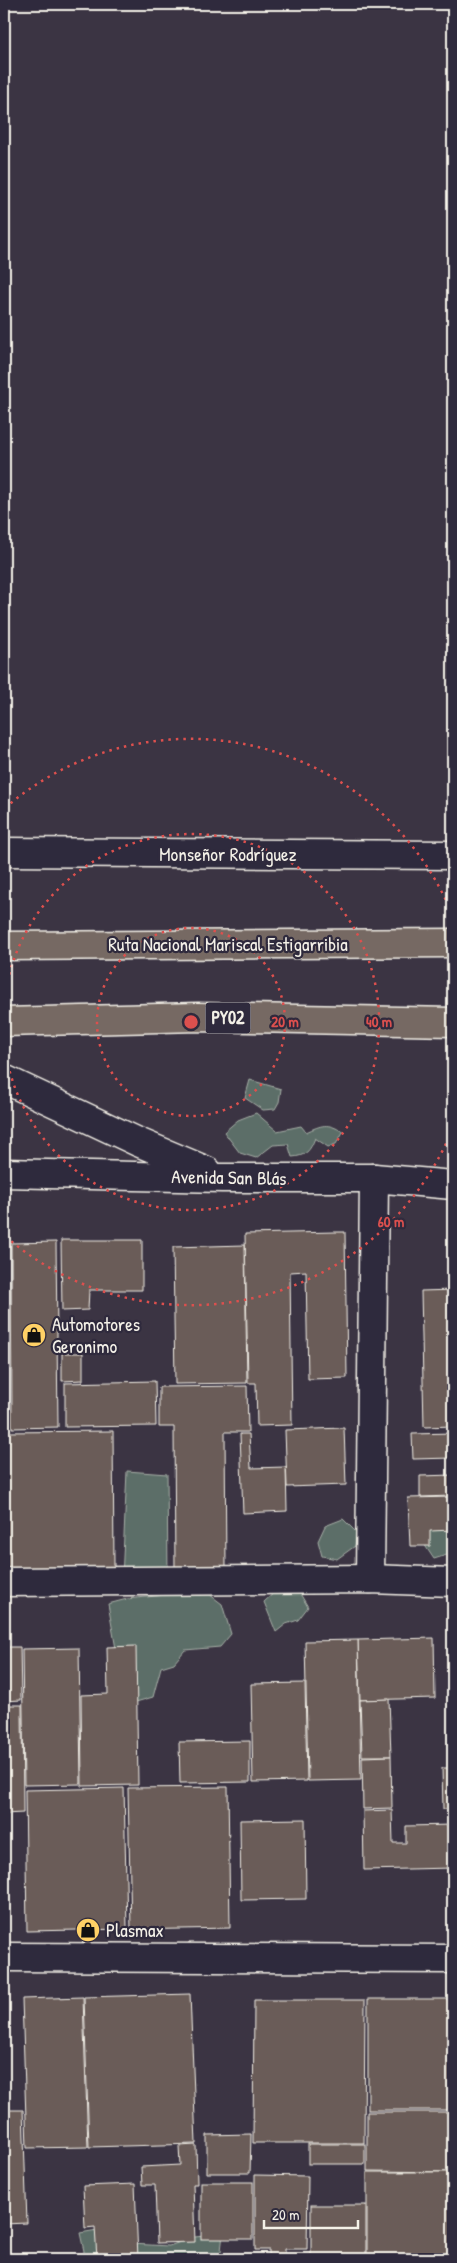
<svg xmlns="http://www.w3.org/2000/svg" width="457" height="2263" font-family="'Patrick Hand',sans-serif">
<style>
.green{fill:#5b6e67;stroke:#a8b0a8}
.building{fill:#6a5c59;stroke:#f4f1e8}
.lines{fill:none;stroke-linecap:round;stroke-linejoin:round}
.street-casing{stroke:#f4f1e8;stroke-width:31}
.secondary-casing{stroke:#f4f1e8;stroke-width:31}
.highway-casing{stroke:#f4f1e8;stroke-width:31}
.street{stroke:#2f2a3d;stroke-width:28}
.secondary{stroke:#2f2a3d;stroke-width:28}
.highway{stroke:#766964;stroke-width:28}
.ring{fill:none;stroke:#dc504e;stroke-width:2.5;stroke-dasharray:2.5 5}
.labels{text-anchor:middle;stroke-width:4.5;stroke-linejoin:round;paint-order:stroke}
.shield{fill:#2f2a3d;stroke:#b9b5b5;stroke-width:1}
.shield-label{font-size:18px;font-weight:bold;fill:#f4f1e8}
.street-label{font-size:19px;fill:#f4f1e8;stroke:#2f2a3d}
.poi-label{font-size:19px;fill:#f4f1e8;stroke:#2f2a3d;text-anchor:start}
.centre{fill:#dc504e;stroke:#2f2a3d;stroke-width:2.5}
.ring-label{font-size:15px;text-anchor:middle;font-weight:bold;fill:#dc504e;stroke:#2f2a3d;stroke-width:4.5;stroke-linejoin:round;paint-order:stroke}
</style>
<rect width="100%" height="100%" fill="#3b3443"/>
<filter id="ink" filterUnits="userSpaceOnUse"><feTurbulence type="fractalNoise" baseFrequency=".02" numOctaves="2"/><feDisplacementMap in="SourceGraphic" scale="10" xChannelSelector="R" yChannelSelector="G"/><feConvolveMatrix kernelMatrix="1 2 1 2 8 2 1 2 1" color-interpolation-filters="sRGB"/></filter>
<g filter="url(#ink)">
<!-- green -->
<g class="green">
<polygon points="250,1080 281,1089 279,1102 275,1109 263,1110 245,1098"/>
<path d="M256,1113L277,1131L301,1126L306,1132C322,1125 327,1122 343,1132L336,1144L328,1147L315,1138C310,1151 306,1156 292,1157L288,1144L273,1145L256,1158L240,1153L224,1132L238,1120Z"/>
<polygon points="127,1471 167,1474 168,1577 122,1579"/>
<polygon points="453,1515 453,1553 434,1559 420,1538 429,1522"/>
<polygon points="343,1519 357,1533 355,1546 337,1559 322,1556 318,1541 325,1526"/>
<polygon points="205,1591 222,1604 231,1634 220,1647 185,1650 174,1663 161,1667 153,1697 129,1704 121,1677 108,1604 127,1599"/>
<polygon points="276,1591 299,1592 308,1607 298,1620 286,1624 276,1632 264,1602"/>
<polygon points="109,2228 130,2244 169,2246 195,2237 223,2234 220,2259 83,2259 84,2251 80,2233"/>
</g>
<!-- building -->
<g class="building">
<polygon points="336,1232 345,1232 347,1378 308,1379 306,1271 290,1272 292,1425 257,1426 256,1383 248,1383 245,1234"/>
<polygon points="61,1240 142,1240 142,1290 89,1290 88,1310 62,1311"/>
<polygon points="56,1242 58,1427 12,1428 11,1243"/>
<polygon points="245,1245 247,1383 175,1384 173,1247"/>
<polygon points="453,1290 453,1426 424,1427 421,1291"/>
<polygon points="62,1353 83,1353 83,1380 62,1381"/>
<polygon points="155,1381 156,1426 65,1427 65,1383"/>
<polygon points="247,1386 248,1432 225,1432 226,1570 175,1570 174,1427 159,1427 159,1387"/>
<polygon points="344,1428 346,1485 287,1487 285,1430"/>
<polygon points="113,1431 114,1568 7,1569 6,1432"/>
<polygon points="453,1433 453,1458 413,1459 412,1434"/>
<polygon points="240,1434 249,1434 251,1468 286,1467 287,1511 243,1513"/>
<polygon points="4,1449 5,1573 4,1573"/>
<polygon points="453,1475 453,1496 420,1497 420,1476"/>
<polygon points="453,1497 453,1530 430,1531 430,1546 410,1546 408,1498"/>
<polygon points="434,1638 435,1698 360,1700 358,1640"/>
<polygon points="358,1640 361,1780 308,1781 305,1641"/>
<polygon points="136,1646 138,1785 82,1786 81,1695 108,1694 107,1647"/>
<polygon points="4,1647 20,1647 21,1700 4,1701"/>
<polygon points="79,1648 81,1784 24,1785 22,1649"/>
<polygon points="305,1683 307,1781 253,1782 251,1684"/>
<polygon points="389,1699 391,1756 362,1756 360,1700"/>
<polygon points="4,1705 22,1705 23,1813 4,1814"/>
<polygon points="250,1741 250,1782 180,1783 179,1742"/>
<polygon points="391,1756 392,1808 363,1809 362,1757"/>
<polygon points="442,1768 453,1768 453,1809 443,1809"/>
<polygon points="228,1787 230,1928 131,1930 128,1788"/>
<polygon points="124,1788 127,1929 27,1931 25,1790"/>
<polygon points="392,1810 393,1843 406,1843 406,1826 453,1825 453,1868 364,1870 363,1811"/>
<polygon points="305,1819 306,1899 241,1900 240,1820"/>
<polygon points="190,1994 196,2144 89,2147 84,1997"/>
<polygon points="83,1997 88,2147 27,2148 22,1999"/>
<rect x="368" y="1999" width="85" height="111"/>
<polygon points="254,2000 365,2000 364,2143 253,2143"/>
<polygon points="4,2110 23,2110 27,2223 4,2224"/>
<polygon points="367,2112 453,2112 453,2172 367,2171"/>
<polygon points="251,2134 250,2173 207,2173 207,2135"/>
<rect x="308" y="2144" width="57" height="20"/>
<polygon points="196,2145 197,2184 193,2184 195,2242 157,2243 155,2185 142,2185 141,2167 180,2165 179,2146"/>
<rect x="367" y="2172" width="86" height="87"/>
<polygon points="255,2175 308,2176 307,2249 285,2249 285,2259 269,2259 269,2250 255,2250"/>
<rect x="201" y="2182" width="52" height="57"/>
<polygon points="135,2184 138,2259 97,2259 95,2227 85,2228 83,2186"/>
<rect x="311" y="2205" width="55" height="54"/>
</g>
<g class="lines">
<!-- street casing -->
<g class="street-casing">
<g id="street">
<polyline points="370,1579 374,1178"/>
<polyline points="4,1582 370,1579 453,1582"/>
<polyline points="4,1957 453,1959"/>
</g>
</g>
<!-- secondary casing -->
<g class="secondary-casing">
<g id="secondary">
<polyline points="4,852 453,855"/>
<polyline points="4,1079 138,1142 207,1171"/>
<polyline points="4,1173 222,1178 374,1178 453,1185"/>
</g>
</g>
<!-- highway casing -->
<g class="highway-casing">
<g id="highway">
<polyline points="4,946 453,943"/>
<polyline points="4,1022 198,1017 453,1022"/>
</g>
</g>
<!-- street -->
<use href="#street" class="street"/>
<!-- secondary -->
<use href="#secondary" class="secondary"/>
<!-- highway -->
<use href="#highway" class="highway"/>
</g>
</g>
<!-- distance rings -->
<g class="ring">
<circle cx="191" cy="1022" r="94"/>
<path d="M4 1004A188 188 0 1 1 4 1040"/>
<path d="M452 1130A283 283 0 0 1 5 1236M5 808A283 283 0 0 1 452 914"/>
</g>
<!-- icons -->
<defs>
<g id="shop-disc" transform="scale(1.25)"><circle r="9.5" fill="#ffd166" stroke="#2f2a3d"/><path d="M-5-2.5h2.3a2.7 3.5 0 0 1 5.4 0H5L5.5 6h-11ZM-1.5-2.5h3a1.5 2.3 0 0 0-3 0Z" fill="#111"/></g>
</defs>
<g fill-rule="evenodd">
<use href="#shop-disc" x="34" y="1335"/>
<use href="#shop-disc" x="88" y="1930"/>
</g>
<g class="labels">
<!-- shield labels -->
<rect class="shield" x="205.5" y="1002.5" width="45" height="31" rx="4"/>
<g class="shield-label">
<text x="228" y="1024">PY02</text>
</g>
<!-- street labels -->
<g class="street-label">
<text x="228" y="861">Monseñor Rodríguez</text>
<text x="228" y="951">Ruta Nacional Mariscal Estigarribia</text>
<text transform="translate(229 1177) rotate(1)" y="7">Avenida San Blás</text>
</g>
<!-- poi labels -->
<g class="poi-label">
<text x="52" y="1331">Automotores<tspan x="52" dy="22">Geronimo</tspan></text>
<text x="106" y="1937">Plasmax</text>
</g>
</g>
<circle cx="191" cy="1022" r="8" class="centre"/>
<g class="ring-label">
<text x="285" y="1027">20 m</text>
<text x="379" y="1027">40 m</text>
<text x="391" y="1227">60 m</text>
</g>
<!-- margin -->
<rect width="457" height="2263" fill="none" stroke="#2f2a3d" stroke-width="20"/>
<rect x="10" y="10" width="437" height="2243" fill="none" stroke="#f4f1e8" stroke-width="2" filter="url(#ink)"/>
<!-- scale -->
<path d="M264 2220v8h94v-8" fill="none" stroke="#f4f1e8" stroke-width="2.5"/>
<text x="272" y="2220" font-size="15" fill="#f4f1e8" stroke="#2f2a3d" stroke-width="4" paint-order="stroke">20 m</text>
</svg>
